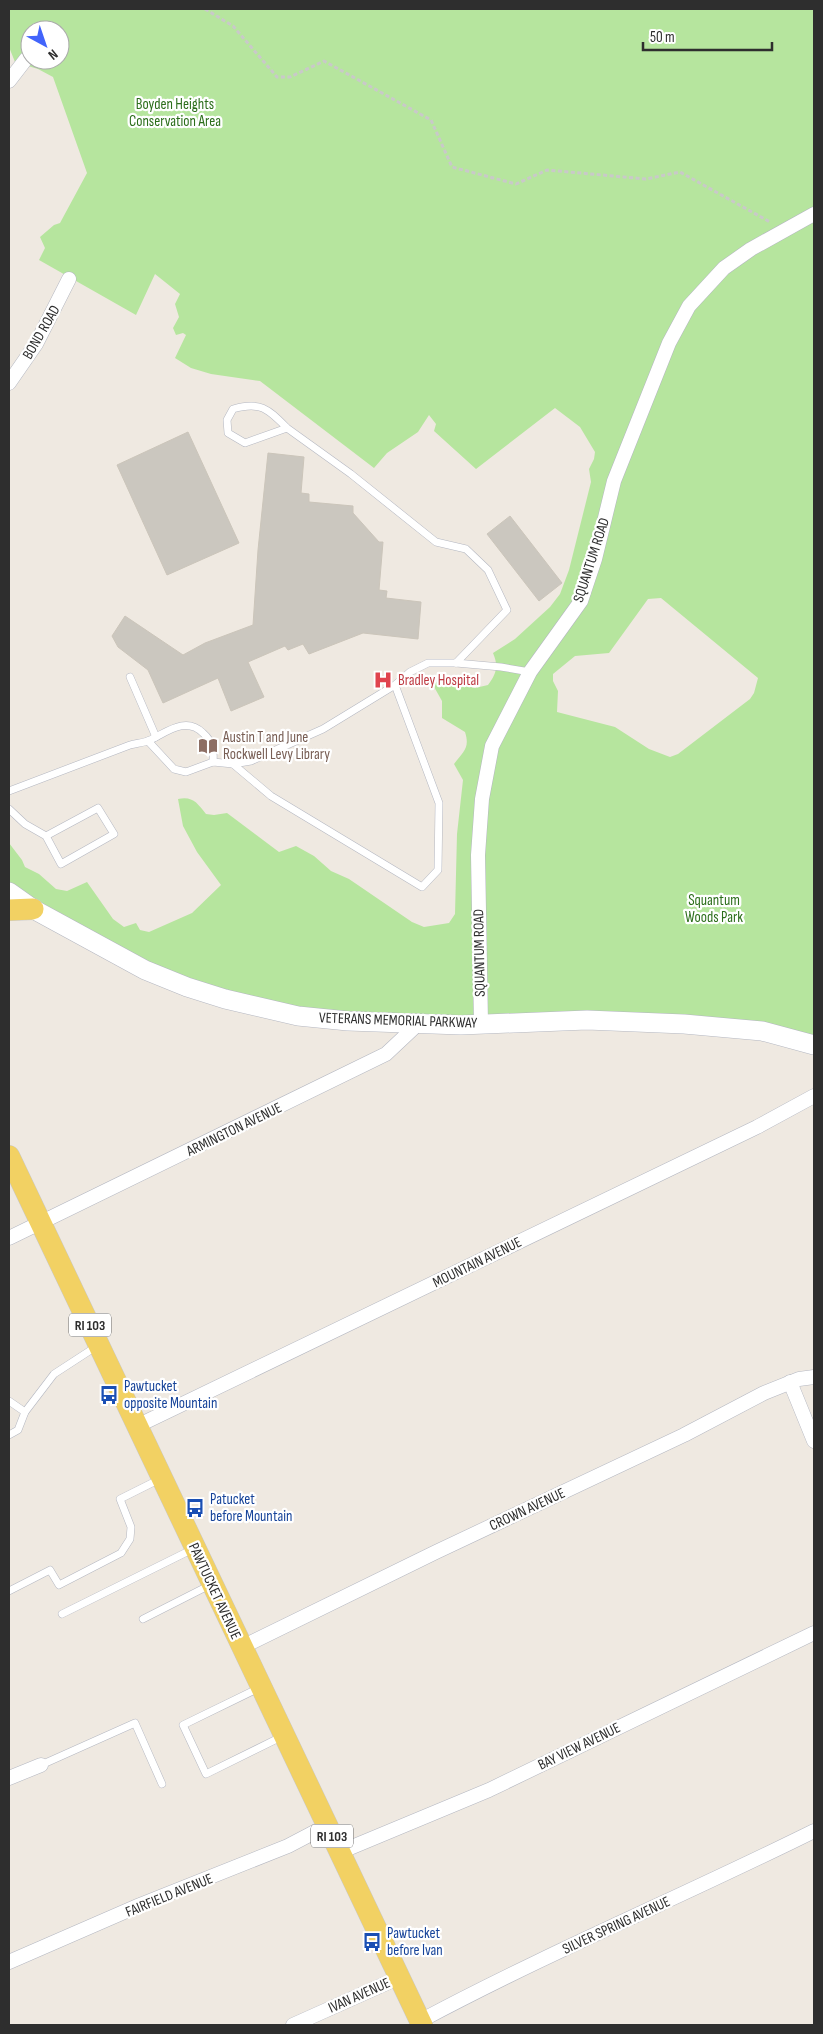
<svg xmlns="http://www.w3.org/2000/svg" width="823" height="2034" font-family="'Sofia Sans Condensed',sans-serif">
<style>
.green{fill:#b6e59e;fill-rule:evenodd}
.building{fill:#cbc7bf;stroke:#cbc5ba}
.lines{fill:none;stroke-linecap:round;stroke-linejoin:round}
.service-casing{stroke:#b4b7c1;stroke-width:8}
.minor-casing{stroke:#b4b7c1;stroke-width:15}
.secondary-casing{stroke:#b4b7c1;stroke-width:20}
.primary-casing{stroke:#c9c9c9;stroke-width:22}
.path{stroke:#c9c9c9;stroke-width:3;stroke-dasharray:4 2.5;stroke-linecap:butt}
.service{stroke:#fff;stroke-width:7}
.minor{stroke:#fff;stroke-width:14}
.secondary{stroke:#fff;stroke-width:19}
.primary{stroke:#f2d163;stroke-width:21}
.labels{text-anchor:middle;stroke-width:4.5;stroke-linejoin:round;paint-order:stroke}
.shield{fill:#fff;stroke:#6d6d6d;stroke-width:1}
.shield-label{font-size:14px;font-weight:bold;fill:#2e2e2e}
.park-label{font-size:15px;fill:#2c6e1b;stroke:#fff}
.street-label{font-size:15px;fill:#2e2e2e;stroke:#fff}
.health-label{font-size:15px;fill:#be3a42;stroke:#fff;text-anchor:start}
.education-label{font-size:15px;fill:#785e54;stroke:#fff;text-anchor:start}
.transit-label{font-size:15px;fill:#164399;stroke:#fff;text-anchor:start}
</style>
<rect width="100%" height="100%" fill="#efe9e1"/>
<!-- green -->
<path class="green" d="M9,9H814V1045L755,1031L371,1023L189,988L9,886V843L22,860L25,867L39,874L56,889L67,891L87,882L113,919L124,927L136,923L140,930L149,932L192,913L221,885L197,852L183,826L178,799C193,796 197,803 206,814L214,815L227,813L279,852L296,846L314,856L331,871L349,879L412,922L424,927L449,923L455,914L457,834L463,780L454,764C464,751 470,748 465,732L442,718V701L433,685L439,680L475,688L488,685C496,674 499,667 493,653L515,639L550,607L560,594L569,570L591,482L589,469L594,459L595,452L580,427L555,408L476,469L434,431L436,424L429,415L418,432L387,453L374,468L260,381L211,374L191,368L175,358L186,335L183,333L176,335L173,328L179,317L175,304L180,294L155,274L136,315L39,260L45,248L40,237L54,225L60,223L87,173L53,77L38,69L15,62L9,47ZM30,30H60V60H30ZM661,598L758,678L754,693L750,699L678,754L670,757L649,749L615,727L557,712L558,691L553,681V674L575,656L609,653L648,599Z"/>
<!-- building -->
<g class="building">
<polygon points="188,432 239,543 167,575 117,465"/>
<polygon points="268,453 304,457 301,493 309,494 309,502 353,506 353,513 379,542 383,542 379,590 387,591 386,598 421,602 418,639 363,633 309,654 303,644 288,650 285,646 248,662 264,697 231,711 218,678 163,703 148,670 118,647 112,636 125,616 183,655 205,643 253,625 258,550"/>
<polygon points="510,516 562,583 539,601 487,534"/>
</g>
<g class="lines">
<!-- service casing -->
<g class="service-casing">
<g id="service">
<path d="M287,428C268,409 261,401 233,409L227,420L228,433L245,443L287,428L351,474L436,542L466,549L488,570L507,610L456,663"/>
<polyline points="130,677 156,737"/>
<polyline points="148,741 174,769 186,772 213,762 233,764 251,761 323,729 395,685 410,672 428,663 456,663 501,667 530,672"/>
<polyline points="233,764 271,796 422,887 438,870 439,803 395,685"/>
<path d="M9,791L130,745C136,743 144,743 150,740C167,732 186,716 203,733C213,742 214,750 213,762"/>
<polyline points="9,809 25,824 46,836 61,864 114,834 98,808 46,836"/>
<polyline points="9,1401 25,1412"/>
<polyline points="9,1435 18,1430 25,1412 54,1374 97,1346"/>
<polyline points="9,1591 50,1570 59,1585 121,1553 130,1539 131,1527 120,1499 160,1479"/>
<polyline points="62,1614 193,1549"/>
<polyline points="143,1619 210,1585"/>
<polyline points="259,1688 183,1725 206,1774 283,1736"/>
<polyline points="41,1765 135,1723 162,1784"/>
</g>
</g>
<!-- minor casing -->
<g class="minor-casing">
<g id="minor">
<polyline points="9,81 26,59"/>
<polyline points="9,383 36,344 69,279"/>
<polyline points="481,1023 478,855 482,799 492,746 530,672 581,601 595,559 614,481 669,343 689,306 724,268 751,249 814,214"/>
<polyline points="9,1238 386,1054 419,1023"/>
<polyline points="790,1382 814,1441"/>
<polyline points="137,1426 757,1127 814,1096"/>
<polyline points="242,1647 436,1552 684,1435 764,1393 799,1379 814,1377"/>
<polyline points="9,1778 41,1765"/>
<polyline points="340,1852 489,1790 814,1633"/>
<polyline points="9,1962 140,1905 288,1846 328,1825"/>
<path d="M420,2021C549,1952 683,1896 814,1831"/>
<polyline points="293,2025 398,1978"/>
</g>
</g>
<!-- secondary casing -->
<g class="secondary-casing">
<polyline id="secondary" points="9,892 33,909 145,970 187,987 225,999 298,1016 348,1021 461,1025 587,1020 684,1024 762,1031 814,1045"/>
</g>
<!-- primary casing -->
<g class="primary-casing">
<g id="primary">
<polyline points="9,910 33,909"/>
<polyline points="9,1156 422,2025"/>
</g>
</g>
<!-- path -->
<polyline class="path" points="205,9 233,26 277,77 290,77 324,61 431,120 452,167 516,184 547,170 646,179 680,172 770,222"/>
<!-- service -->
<use href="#service" class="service"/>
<!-- minor -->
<use href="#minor" class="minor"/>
<!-- secondary -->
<use href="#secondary" class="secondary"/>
<!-- primary -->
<use href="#primary" class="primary"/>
</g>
<!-- icons -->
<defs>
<g id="hospital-bare" transform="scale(1.5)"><path d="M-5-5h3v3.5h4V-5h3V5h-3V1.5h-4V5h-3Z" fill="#e0444e" stroke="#fff" stroke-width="2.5" paint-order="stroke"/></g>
<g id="library-bare" transform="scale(1.5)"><path d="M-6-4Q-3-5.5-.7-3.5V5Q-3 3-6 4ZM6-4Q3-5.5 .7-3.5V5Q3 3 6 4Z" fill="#8d6e63" stroke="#fff" stroke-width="2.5" paint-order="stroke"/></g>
<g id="bus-bare" transform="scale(1.5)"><path d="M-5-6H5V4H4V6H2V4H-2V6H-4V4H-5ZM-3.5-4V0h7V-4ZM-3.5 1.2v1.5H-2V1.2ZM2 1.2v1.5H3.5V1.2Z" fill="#1a4fb4" stroke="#fff" stroke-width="2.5" paint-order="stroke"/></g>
</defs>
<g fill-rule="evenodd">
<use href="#hospital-bare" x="383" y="680"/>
<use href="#library-bare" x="208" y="746"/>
<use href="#bus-bare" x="109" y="1395"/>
<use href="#bus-bare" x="195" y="1508"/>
<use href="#bus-bare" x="372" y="1942"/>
</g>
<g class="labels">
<!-- shield labels -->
<g class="shield">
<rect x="69" y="1313.5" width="42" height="23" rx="4"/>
<rect x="311" y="1824.5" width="42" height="23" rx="4"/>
</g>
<g class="shield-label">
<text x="90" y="1330">RI 103</text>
<text x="332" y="1841">RI 103</text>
</g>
<!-- park labels -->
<g class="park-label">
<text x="175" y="109">Boyden Heights<tspan x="175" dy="17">Conservation Area</tspan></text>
<text x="714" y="905">Squantum<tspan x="714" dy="17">Woods Park</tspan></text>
</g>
<!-- street labels -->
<g class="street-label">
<text transform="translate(41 332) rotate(-60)" y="5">BOND ROAD</text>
<text transform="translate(591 560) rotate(-72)" y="5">SQUANTUM ROAD</text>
<text transform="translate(479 953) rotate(-91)" y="5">SQUANTUM ROAD</text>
<text transform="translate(398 1020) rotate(2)" y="5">VETERANS MEMORIAL PARKWAY</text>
<text transform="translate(234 1129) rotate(-26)" y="5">ARMINGTON AVENUE</text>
<text transform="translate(477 1262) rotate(-26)" y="5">MOUNTAIN AVENUE</text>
<text transform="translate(527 1509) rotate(-25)" y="5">CROWN AVENUE</text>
<text transform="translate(215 1591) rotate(65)" y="5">PAWTUCKET AVENUE</text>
<text transform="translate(579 1746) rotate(-26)" y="5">BAY VIEW AVENUE</text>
<text transform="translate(169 1895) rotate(-22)" y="5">FAIRFIELD AVENUE</text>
<text transform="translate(616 1925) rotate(-25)" y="5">SILVER SPRING AVENUE</text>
<text transform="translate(359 1995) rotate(-24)" y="5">IVAN AVENUE</text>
</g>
<!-- health labels -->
<g class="health-label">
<text x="398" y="685">Bradley Hospital</text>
</g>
<!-- education labels -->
<g class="education-label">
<text x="223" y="742">Austin T and June<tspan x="223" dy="17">Rockwell Levy Library</tspan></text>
</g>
<!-- transit labels -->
<g class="transit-label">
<text x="124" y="1391">Pawtucket<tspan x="124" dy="17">opposite Mountain</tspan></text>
<text x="210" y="1504">Patucket<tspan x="210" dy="17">before Mountain</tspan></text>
<text x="387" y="1938">Pawtucket<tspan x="387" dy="17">before Ivan</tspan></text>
</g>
</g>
<!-- border -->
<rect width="823" height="2034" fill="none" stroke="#2e2e2e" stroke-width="20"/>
<!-- north arrow -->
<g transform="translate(45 45) rotate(140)"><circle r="24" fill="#ffffff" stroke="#ababab"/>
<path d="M0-4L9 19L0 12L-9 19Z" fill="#4264fb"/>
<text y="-8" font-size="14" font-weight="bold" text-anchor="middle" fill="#2e2e2e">N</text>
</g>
<!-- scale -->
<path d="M643 42v8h129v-8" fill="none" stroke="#2e2e2e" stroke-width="2.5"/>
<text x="650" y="42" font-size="15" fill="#2e2e2e" stroke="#ffffff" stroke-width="4" paint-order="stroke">50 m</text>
</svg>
